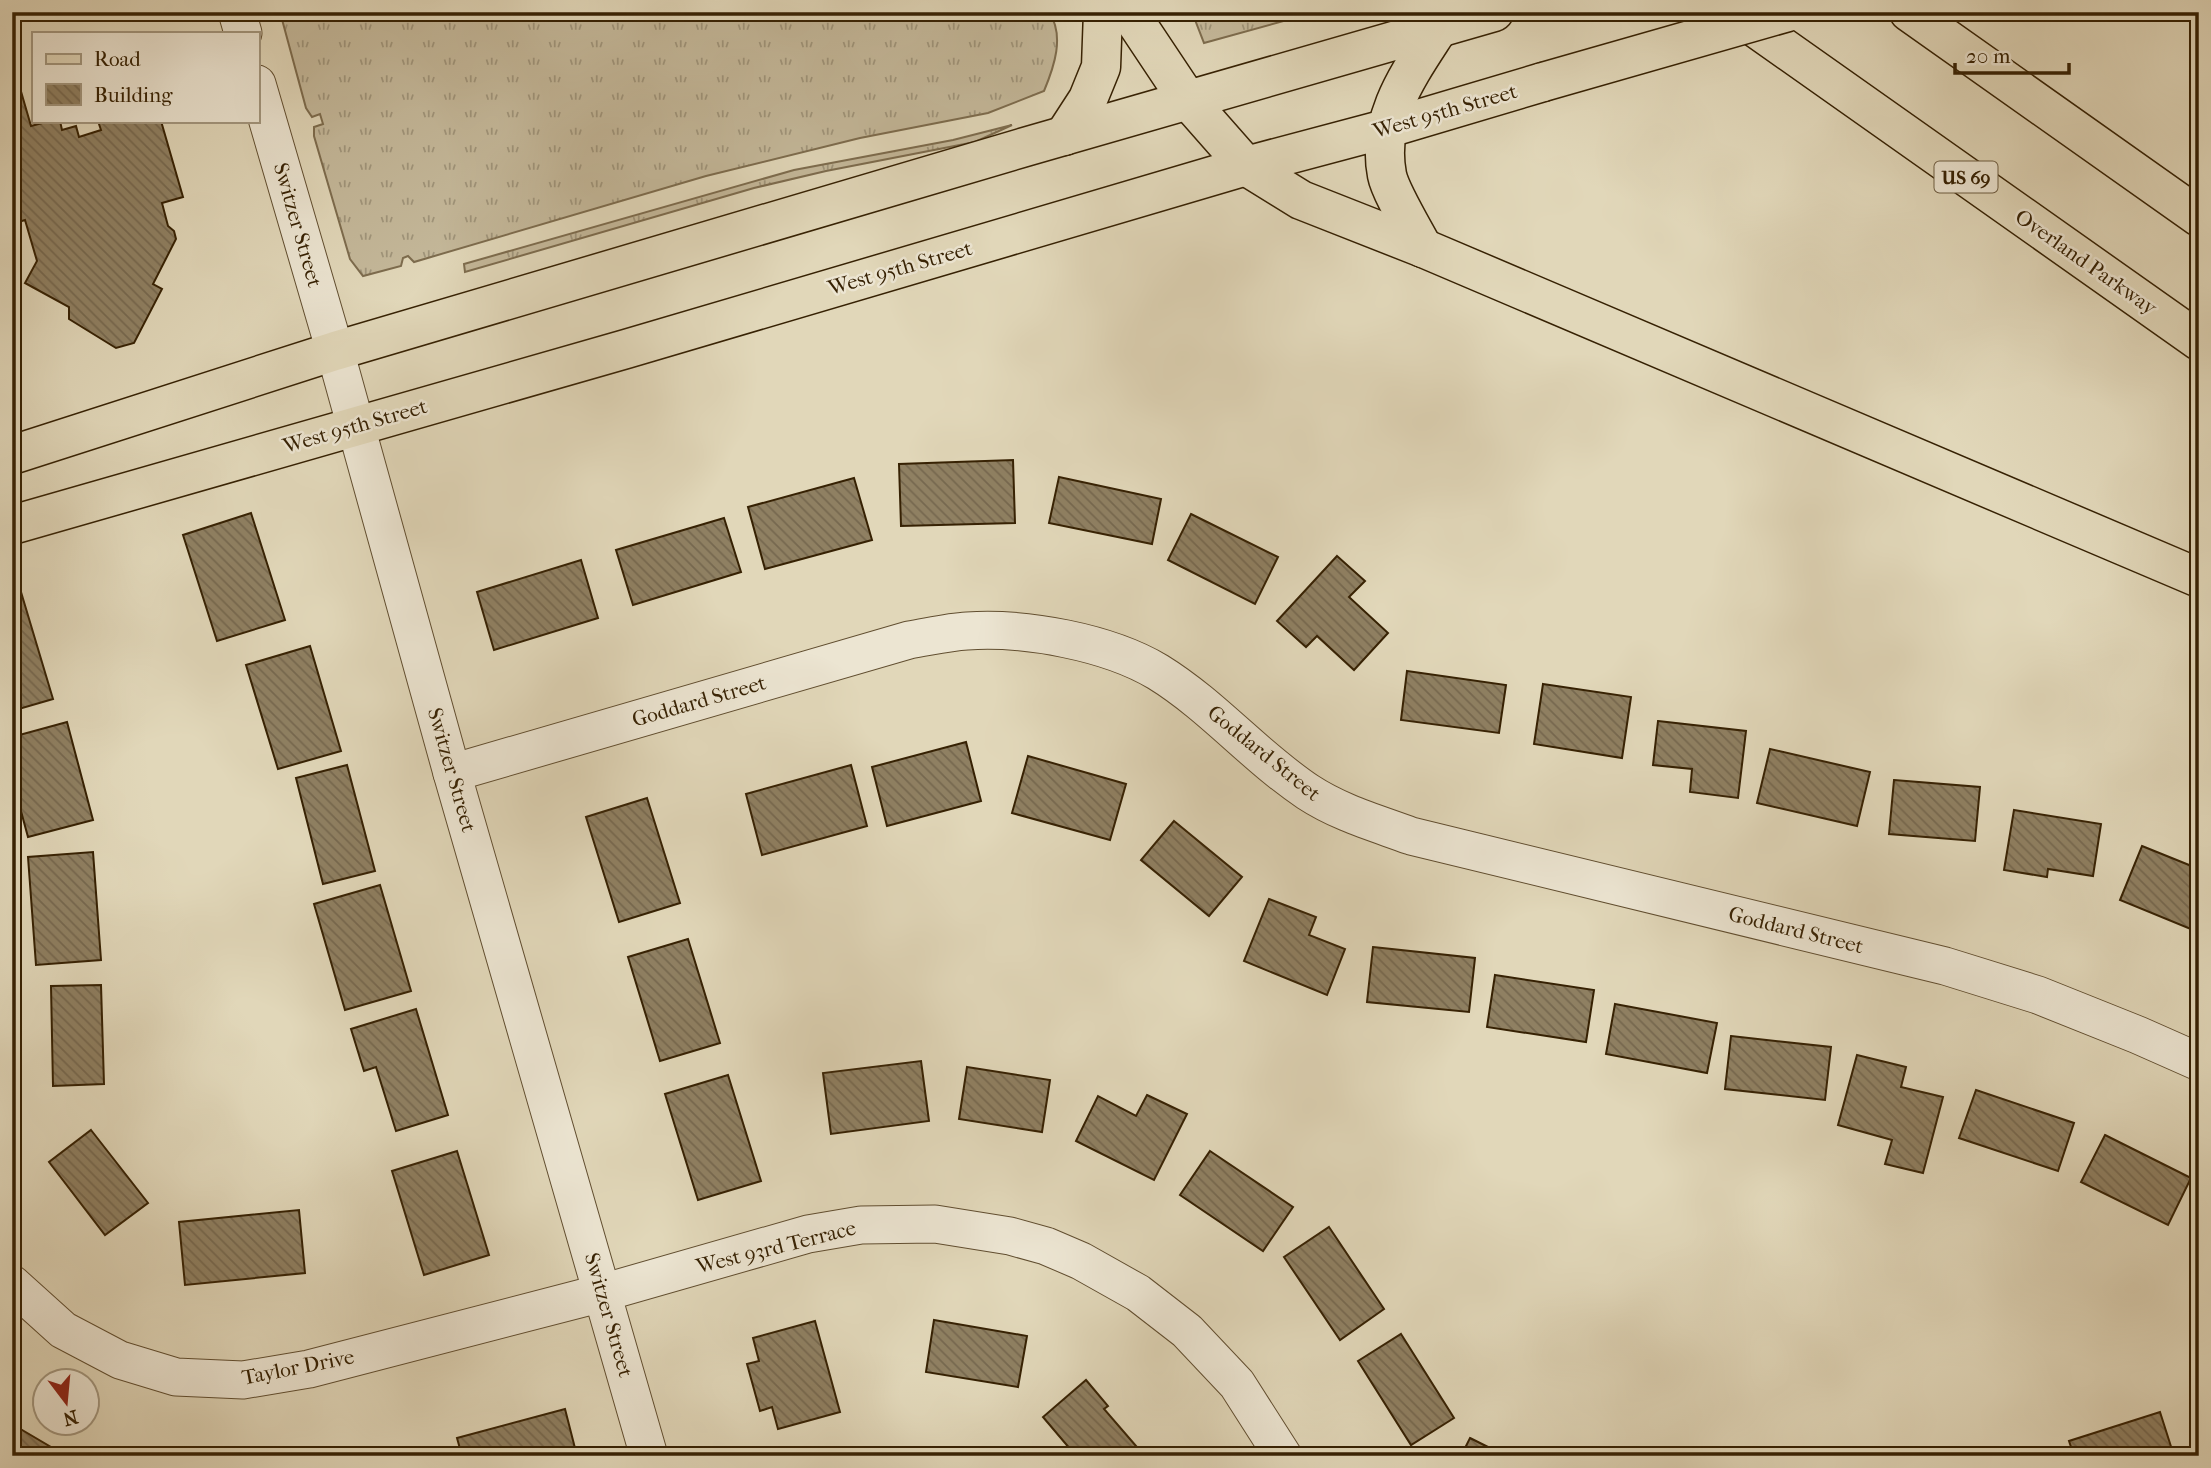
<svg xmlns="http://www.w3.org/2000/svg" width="2211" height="1468" font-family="'IM FELL French Canon',serif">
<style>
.grass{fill:url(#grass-tufts);stroke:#7d6c4e;stroke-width:2}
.building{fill:url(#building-back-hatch);stroke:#362103;stroke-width:2}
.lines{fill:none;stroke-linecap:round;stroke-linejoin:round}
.minor-casing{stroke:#614e30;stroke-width:39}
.primary-casing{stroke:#362103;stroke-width:41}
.motorway-casing{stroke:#362103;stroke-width:41}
.minor{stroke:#ece5d2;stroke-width:37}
.primary{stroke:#e1d7b9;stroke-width:38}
.motorway{stroke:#e1d7b9;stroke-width:38}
.primary-bridge-casing{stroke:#362103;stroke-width:41;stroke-linecap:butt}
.primary-bridge{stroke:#e1d7b9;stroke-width:38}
.labels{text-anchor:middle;stroke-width:5;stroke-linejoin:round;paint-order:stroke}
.shield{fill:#ece5d2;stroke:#6d5c41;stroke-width:2}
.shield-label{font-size:19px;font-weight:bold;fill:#362103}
.street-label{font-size:21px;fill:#362103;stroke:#ece5d2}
</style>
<defs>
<pattern id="grass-tufts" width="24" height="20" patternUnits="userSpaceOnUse" patternTransform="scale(1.75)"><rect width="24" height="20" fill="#c4b89a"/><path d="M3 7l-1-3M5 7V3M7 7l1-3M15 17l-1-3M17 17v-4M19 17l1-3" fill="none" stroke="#a0957b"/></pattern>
<pattern id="building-back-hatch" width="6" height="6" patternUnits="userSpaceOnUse" patternTransform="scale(1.75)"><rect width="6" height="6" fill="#8f8062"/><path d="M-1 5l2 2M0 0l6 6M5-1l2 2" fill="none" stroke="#76684f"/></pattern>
</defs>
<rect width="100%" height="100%" fill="#e1d7b9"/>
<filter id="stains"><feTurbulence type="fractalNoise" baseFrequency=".00286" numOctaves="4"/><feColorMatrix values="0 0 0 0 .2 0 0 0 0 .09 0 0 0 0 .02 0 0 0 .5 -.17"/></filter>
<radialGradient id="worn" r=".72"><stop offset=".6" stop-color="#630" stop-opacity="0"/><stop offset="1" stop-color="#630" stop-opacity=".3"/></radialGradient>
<!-- grass -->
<g class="grass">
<path d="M280,12H1049C1065,36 1054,67 1044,91L988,113L860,138L706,176L414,262L408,256L403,258L401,266L363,276L350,259L314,136V127L323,124L320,114L312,117L306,108Z"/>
<polygon points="1192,12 1316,12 1204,43"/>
<polygon points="1012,125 975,142 826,171 754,188 465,272 464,264 794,170 953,140"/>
</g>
<!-- building -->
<g class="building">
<polygon points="20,88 31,126 50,121 60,121 62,130 76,126 79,137 101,130 98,121 161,121 183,197 162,203 168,226 174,231 176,239 153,284 162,289 134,343 116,348 69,319 69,307 25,283 37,261 25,220 12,224 12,90"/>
<polygon points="1013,460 1015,523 901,526 899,464"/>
<polygon points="1059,477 1161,499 1152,544 1049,523"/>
<polygon points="854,478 872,540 765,569 748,507"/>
<polygon points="251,513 285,620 217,641 183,535"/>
<polygon points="1191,514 1278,557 1255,604 1168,560"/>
<polygon points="724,518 741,572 633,605 616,550"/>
<polygon points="1337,556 1365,581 1349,597 1388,633 1354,670 1317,636 1306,647 1277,621"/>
<polygon points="581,560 598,618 494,650 477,592"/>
<polygon points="21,592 53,699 12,711 12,595"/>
<polygon points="310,646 341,751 278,769 246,665"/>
<polygon points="1407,671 1506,685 1499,733 1401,720"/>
<polygon points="1543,684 1631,697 1622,758 1534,744"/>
<polygon points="1658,721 1746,731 1738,798 1690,792 1692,769 1653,765"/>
<polygon points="67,722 93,820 28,837 12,778 12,737"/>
<polygon points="966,742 981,801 887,826 872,767"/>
<polygon points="1770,749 1870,772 1857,826 1757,803"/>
<polygon points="1028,756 1126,784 1110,840 1012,813"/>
<polygon points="347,765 375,871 323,884 296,778"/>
<polygon points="851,765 867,826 762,855 746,794"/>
<polygon points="1894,780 1980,787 1975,841 1889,834"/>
<polygon points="647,798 680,903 619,922 586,817"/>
<polygon points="2014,810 2101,824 2093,876 2048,869 2047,877 2004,870"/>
<polygon points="1174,821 1242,877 1209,916 1141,860"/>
<polygon points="2142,846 2199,869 2198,932 2120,900"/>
<polygon points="93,852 101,960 36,965 28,857"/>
<polygon points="380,885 411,991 345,1010 314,904"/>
<polygon points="1269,899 1316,917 1309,935 1345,949 1327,995 1244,961"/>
<polygon points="688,939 720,1043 660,1061 628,957"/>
<polygon points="1373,947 1475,958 1469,1012 1367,1002"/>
<polygon points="1495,975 1594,990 1586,1042 1487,1027"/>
<polygon points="101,985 104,1084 53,1086 51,986"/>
<polygon points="1615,1004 1717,1023 1707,1073 1606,1054"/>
<polygon points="416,1009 448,1115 396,1131 376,1067 364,1071 351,1029"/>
<polygon points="1731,1036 1831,1047 1825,1100 1725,1089"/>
<polygon points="1857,1055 1906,1067 1901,1087 1943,1097 1923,1173 1885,1164 1892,1140 1838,1125"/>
<polygon points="921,1061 929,1121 831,1134 823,1073"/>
<polygon points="967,1067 1050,1080 1042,1132 959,1119"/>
<polygon points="728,1075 761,1181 698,1200 665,1094"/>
<polygon points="1976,1090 2074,1123 2058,1171 1959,1138"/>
<polygon points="1147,1095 1187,1114 1154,1180 1076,1141 1098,1096 1136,1116"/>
<polygon points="91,1130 148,1203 105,1235 49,1162"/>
<polygon points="2105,1135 2191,1178 2168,1225 2081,1182"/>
<polygon points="457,1151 489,1255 424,1275 392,1171"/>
<polygon points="1210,1151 1293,1207 1263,1251 1180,1195"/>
<polygon points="299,1210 305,1273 185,1285 179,1222"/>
<polygon points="1329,1227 1384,1309 1340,1340 1284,1257"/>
<polygon points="934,1320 1027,1336 1018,1387 926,1372"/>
<polygon points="815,1321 840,1412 778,1429 772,1407 760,1411 747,1364 759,1361 753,1338"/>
<polygon points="1401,1334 1454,1418 1411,1445 1358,1361"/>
<polygon points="1086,1380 1108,1406 1104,1409 1136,1446 1125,1456 1076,1456 1043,1417"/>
<polygon points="565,1409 577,1456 462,1456 457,1438"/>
<polygon points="2160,1412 2174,1456 2074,1456 2069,1441"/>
<polygon points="12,1424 61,1453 60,1456 12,1456"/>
<polygon points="1470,1438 1506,1456 1461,1456"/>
<polygon points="438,1449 440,1456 414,1456"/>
</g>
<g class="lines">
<!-- minor casing -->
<g class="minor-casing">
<g id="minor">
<polyline points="237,12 243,33"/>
<polyline points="257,84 335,351 452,773 649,1456"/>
<path d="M452,773L909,640C928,637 948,632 967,631C1025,627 1108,642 1158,672C1213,706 1254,756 1308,792C1340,813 1376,823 1411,836L1945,966L2038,995L2138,1035L2199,1062"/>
<polyline points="12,1284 63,1330 120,1360 176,1377 243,1380 309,1369 602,1293 808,1234 861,1225 935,1224 1010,1236 1046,1246 1081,1261 1138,1293 1187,1331 1237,1384 1283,1456"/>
</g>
</g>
<!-- primary casing -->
<g class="primary-casing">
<g id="primary">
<polyline points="12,455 335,351 1025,147 1494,12"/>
<polyline points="12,525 626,349 1246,166 1385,129 1543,82"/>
</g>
</g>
<!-- motorway casing -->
<g class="motorway-casing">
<g id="motorway">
<polyline points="1129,12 1187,99 1246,166 1301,200 1423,248 2199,578"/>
<polyline points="1733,12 2199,341"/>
<polyline points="1909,12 2199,217"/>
<polyline points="1064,136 1088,99 1101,67 1103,12"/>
<path d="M1423,248C1414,231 1390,191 1387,175C1376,118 1409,74 1438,29"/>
</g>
</g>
<!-- minor -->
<use href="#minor" class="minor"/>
<!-- primary -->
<use href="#primary" class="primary"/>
<!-- motorway -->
<use href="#motorway" class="motorway"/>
<!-- primary-bridge casing -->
<g class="primary-bridge-casing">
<polyline id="primary-bridge" points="1543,82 1788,12"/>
</g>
<!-- primary-bridge -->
<use href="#primary-bridge" class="primary-bridge"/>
</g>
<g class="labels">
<!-- shield labels -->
<rect class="shield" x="1934.5" y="161.5" width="63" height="31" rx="5"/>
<g class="shield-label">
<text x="1966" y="184">US 69</text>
</g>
<!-- street labels -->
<g class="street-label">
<text transform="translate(1445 111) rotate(-16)" y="7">West 95th Street</text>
<text transform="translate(298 225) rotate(74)" y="7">Switzer Street</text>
<text transform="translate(2086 262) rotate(35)" y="7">Overland Parkway</text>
<text transform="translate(900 268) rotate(-16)" y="7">West 95th Street</text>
<text transform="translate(355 426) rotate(-16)" y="7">West 95th Street</text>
<text transform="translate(699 701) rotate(-16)" y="7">Goddard Street</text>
<text transform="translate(1264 753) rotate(39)" y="7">Goddard Street</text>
<text transform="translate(452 770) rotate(74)" y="7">Switzer Street</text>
<text transform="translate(1796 930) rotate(14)" y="7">Goddard Street</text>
<text transform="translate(776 1247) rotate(-14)" y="7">West 93rd Terrace</text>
<text transform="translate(609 1315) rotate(74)" y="7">Switzer Street</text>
<text transform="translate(298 1367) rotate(-11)" y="7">Taylor Drive</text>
</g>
</g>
<!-- margin -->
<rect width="2211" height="1468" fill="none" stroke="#e1d7b9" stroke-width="42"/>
<rect x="14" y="14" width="2183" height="1440" fill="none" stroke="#362103" stroke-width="3.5"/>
<rect x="21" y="21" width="2169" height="1426" fill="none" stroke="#362103" stroke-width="2"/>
<!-- legend -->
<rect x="32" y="32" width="228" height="91" fill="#ece5d2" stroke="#a3977f" stroke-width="2"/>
<rect x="46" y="54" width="35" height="10" fill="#e1d7b9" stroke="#a3977f" stroke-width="2"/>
<text x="94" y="66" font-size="21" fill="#362103">Road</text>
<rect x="46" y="84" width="35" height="21" fill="url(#building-back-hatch)" stroke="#a3977f" stroke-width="2"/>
<text x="94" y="102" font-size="21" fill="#362103">Building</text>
<!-- north arrow -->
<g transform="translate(66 1402) rotate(164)"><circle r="33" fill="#ece5d2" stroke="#a3977f" stroke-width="2"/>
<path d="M0-5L12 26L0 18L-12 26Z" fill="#8f2418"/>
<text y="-10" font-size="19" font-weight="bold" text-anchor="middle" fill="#362103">N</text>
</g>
<!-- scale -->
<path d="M1955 63v10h114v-10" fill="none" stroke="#362103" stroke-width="3.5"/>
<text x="1966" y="63" font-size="21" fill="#362103" stroke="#ece5d2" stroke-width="5" paint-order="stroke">20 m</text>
<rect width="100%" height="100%" filter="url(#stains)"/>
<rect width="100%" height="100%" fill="url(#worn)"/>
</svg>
